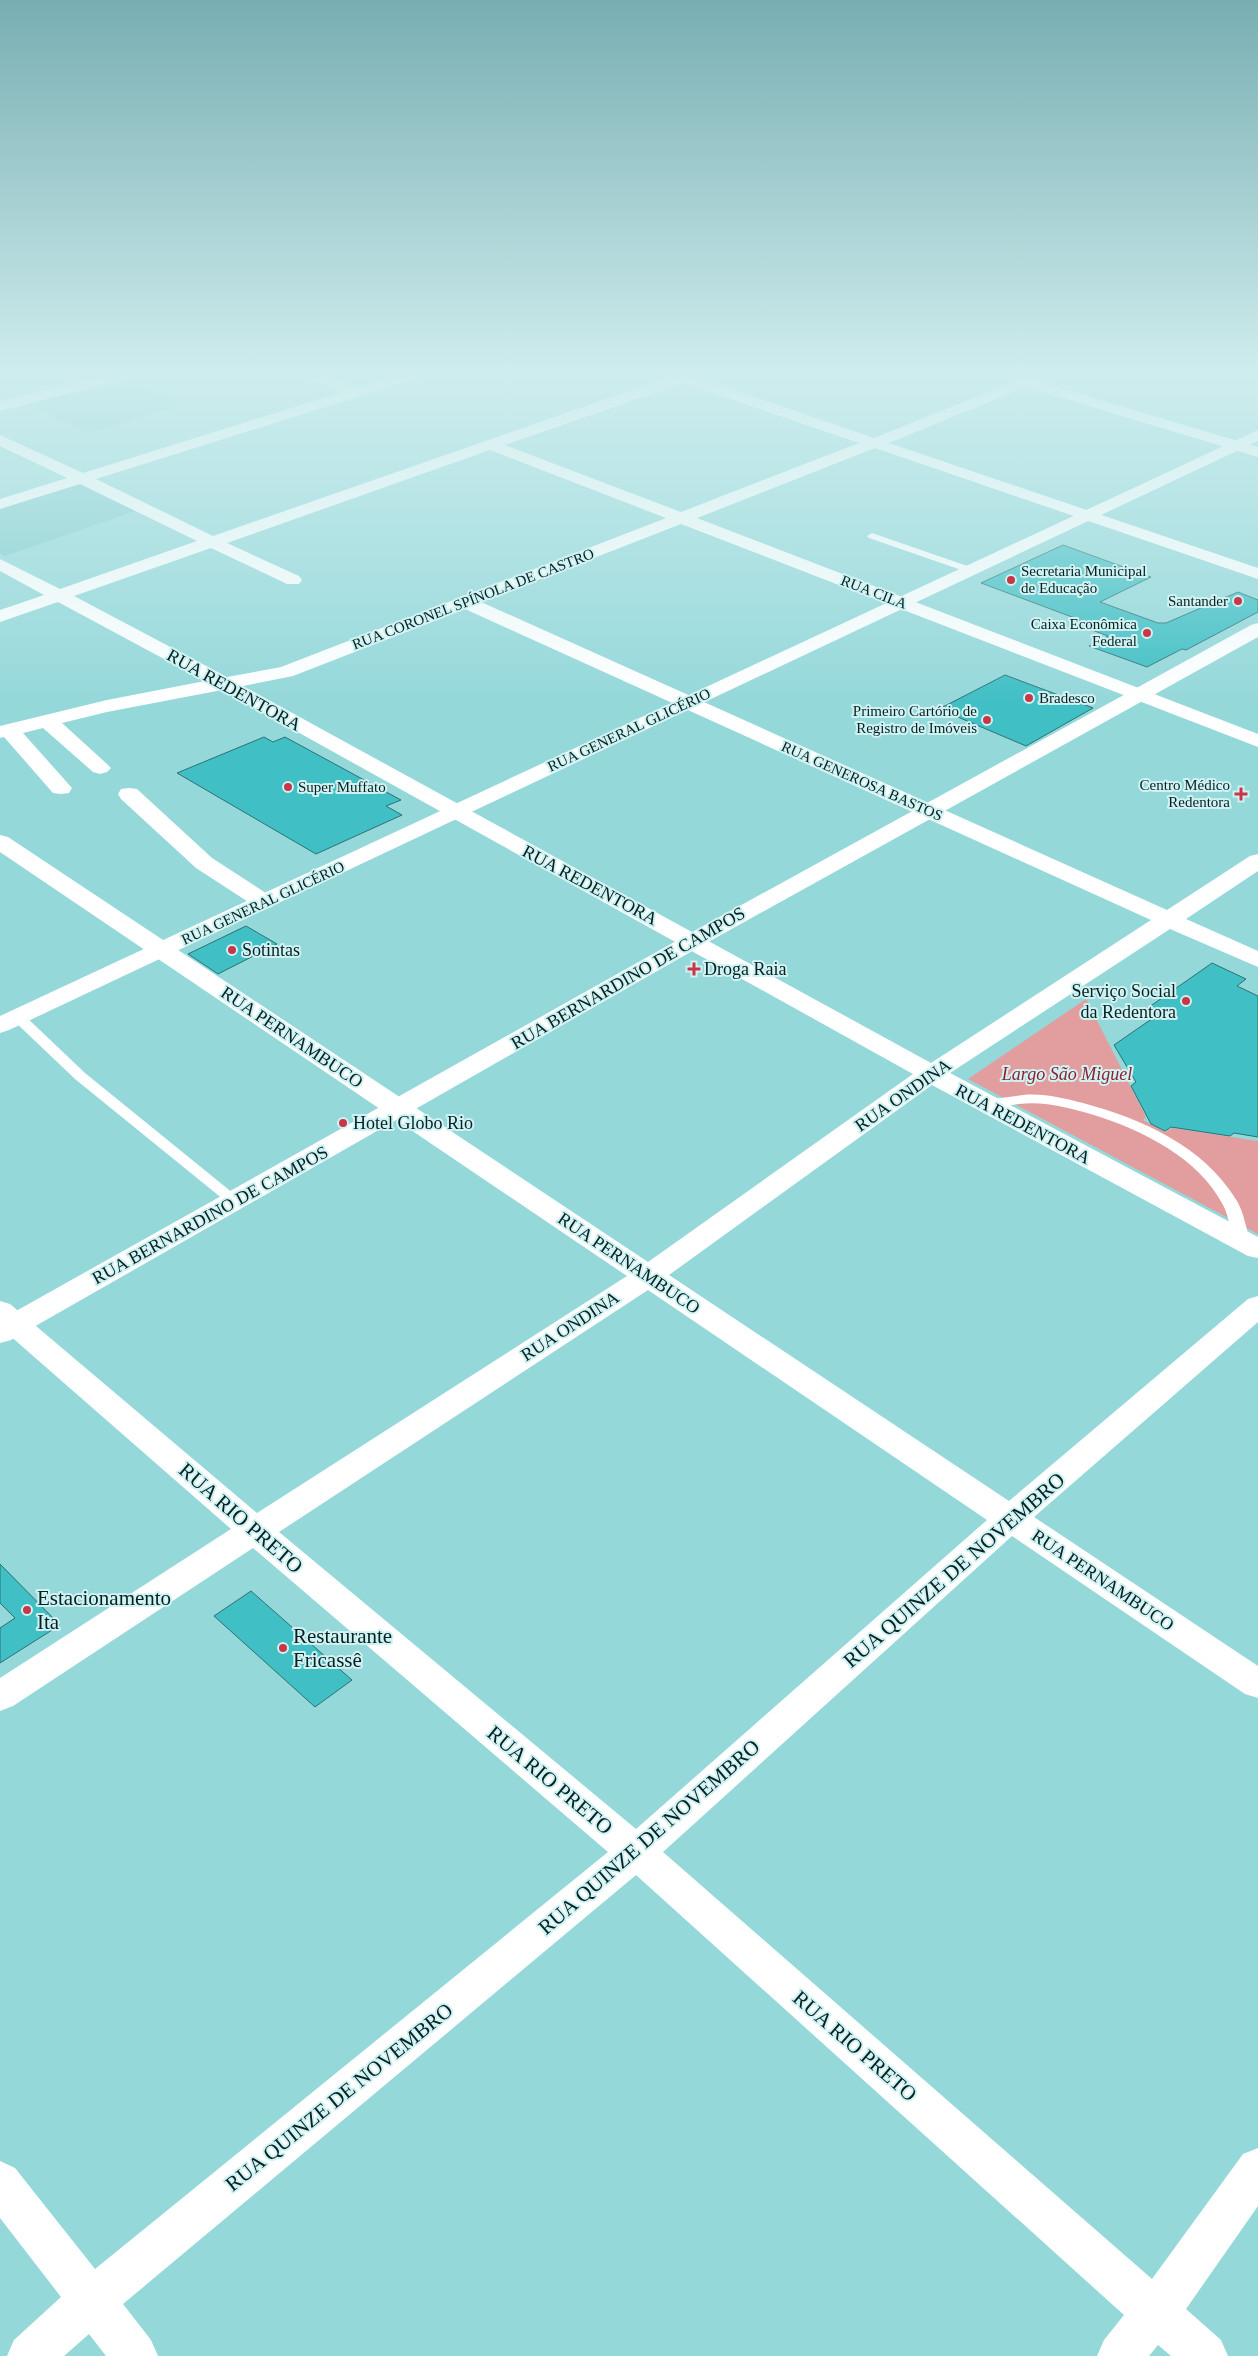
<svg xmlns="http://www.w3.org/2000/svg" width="1258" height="2356" font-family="Georgia,serif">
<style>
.built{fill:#7fccce}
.green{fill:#e29e9e}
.building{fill:#40bfc4;stroke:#2e7174}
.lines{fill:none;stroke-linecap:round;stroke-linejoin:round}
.lane{fill:#fff;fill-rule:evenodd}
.street{fill:#fff;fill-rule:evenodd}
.secondary{fill:#fff;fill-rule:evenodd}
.poi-dot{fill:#c83748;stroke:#d1f2f3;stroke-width:2}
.labels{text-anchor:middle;stroke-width:4;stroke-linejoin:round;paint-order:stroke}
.far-poi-label{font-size:15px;fill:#052223;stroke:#d1f2f3;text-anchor:end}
.far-street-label{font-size:15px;fill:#052223;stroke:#d1f2f3}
.street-label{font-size:18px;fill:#052223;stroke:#d1f2f3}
.poi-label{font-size:18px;fill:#052223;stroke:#d1f2f3;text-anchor:start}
.park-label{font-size:18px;font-style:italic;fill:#8a222f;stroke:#d1f2f3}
.near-street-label{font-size:21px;fill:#052223;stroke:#d1f2f3}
.near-poi-label{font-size:21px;fill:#052223;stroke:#d1f2f3;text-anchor:start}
</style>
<rect width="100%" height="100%" fill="#95d8da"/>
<!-- built -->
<g class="built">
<polygon points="129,377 182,405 89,433 26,403"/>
<polygon points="80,483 135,511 5,556 0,553 0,508"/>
</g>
<!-- green -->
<polygon class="green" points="1086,999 1146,1117 1143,1120 1165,1132 1172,1128 1258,1141 1258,1234 968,1079"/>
<!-- building -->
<g class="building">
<polygon points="1063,545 1151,577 1100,602 1158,623 1166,623 1238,592 1258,600 1258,612 1186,650 1182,649 1147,667 1089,646 1108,636 1073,623 1080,620 981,583"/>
<polygon points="1005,675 1093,708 1026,746 939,709"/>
<polygon points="264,737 273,742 285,737 401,800 386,806 402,815 316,854 177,773"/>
<polygon points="246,926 277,944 218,974 188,954"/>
<polygon points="1212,963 1246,979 1237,986 1258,996 1258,1137 1234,1133 1230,1136 1171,1127 1165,1131 1151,1124 1131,1086 1136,1082 1114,1045 1153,1018 1142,1012"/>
<polygon points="0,1564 60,1625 0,1663 0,1628 15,1618 0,1603"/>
<polygon points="251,1591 352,1680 315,1707 214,1616"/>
</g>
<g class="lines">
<!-- lane -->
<g class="lane">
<polygon points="872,533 973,568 975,570 970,573 967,572 869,538 867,536"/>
<polygon points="18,1013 23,1014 85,1073 239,1198 242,1201 239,1204 229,1204 75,1079 13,1020 11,1017"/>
<path d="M1023,1095C1043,1093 1063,1098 1083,1103C1142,1119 1204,1146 1237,1201C1244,1213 1246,1228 1250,1241L1247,1245H1237C1229,1233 1230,1217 1223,1205C1199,1158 1142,1130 1094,1115C1070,1108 1045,1101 1019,1104C1009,1105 985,1113 979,1104L986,1100Z"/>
</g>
<!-- street -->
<g class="street">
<polygon points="107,375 130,375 128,378 0,411 0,401"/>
<path d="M304,375H324L358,387L399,375H420L418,378L96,479L213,536L669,377L668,375H697L696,377L874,438L1013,382L1014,377L1050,375L1048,378L1040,382L1258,447V457L1026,387L889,443L1258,568V579L875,448L697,518L1258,734V747L681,524L481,602L1167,910L1250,856L1258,854V871L1186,919L1258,951V967L1170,929L950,1073L1258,1237V1258L1248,1256L932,1085L669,1275L1009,1501L1248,1299L1258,1296V1322L1034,1517L1258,1666V1698L1245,1694L1012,1536L663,1852L1152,2279L1243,2154L1258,2148V2206L1186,2309L1221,2340L1228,2356H1171L1158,2345L1149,2356H1097L1104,2340L1124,2315L636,1875L123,2304L151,2340L158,2356H106L89,2334L64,2356H7L14,2340L61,2297L0,2218V2161L15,2168L95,2269L608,1852L253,1548L13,1706L0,1711V1678L231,1529L0,1327V1301L10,1304L257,1513L627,1276L0,852V835L8,837L648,1262L913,1074L222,690L107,712L62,723L107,764L111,768L107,772L100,774L93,772L43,728L23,733L72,788L69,793L61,794L53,793L4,737L0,738V726L107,700L205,681L58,602L0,622V610L44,595L0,571V559L60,589L197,541L80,484L0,509V499L67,478L0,446V435L83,473L343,392L306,378ZM683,383L859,443L681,512L505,445ZM490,450L666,518L281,667L227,677L74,596L211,548L287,584H299L302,580L299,576L227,543ZM465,609L1151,920L931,1063L243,686L293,676ZM648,1290L987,1520L636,1829L279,1532Z"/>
<polygon points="129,788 137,789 212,858 272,897 276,902 272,907 264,909 256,907 196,868 121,799 118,794 121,789"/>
</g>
<!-- secondary -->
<g class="secondary">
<polygon points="1258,430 1258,441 9,1030 0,1033 0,1016"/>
<polygon points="1258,623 1258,637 701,946 11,1340 0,1343 0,1320 685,936 1251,625"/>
</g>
</g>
<!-- sky -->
<linearGradient id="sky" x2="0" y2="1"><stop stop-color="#78aeb2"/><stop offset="0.53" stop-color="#cfedee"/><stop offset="1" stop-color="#cfedee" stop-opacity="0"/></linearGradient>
<rect width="1258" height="704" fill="url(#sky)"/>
<!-- markers -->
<g class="poi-dot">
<circle cx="1011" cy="580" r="5"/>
<circle cx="1238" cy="601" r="5"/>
<circle cx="1147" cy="633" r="5"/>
<circle cx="1029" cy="698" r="5"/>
<circle cx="987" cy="720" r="5"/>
<circle cx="288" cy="787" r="5"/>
<path d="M1238.5 786.5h5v5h5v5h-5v5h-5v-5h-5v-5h5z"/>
<circle cx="232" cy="950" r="5"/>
<path d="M691.5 961.5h5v5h5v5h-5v5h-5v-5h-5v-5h5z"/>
<circle cx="1186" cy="1001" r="5"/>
<circle cx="343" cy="1123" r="5"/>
<circle cx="27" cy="1610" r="5"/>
<circle cx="283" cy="1648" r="5"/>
</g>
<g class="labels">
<!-- far-poi labels -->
<g class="far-poi-label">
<text x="1021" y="576" text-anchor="start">Secretaria Municipal<tspan x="1021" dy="17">de Educação</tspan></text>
<text x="1228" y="606">Santander</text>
<text x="1137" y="629">Caixa Econômica<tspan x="1137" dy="17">Federal</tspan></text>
<text x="1039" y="703" text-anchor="start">Bradesco</text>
<text x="977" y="716">Primeiro Cartório de<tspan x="977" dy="17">Registro de Imóveis</tspan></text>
<text x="1230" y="790">Centro Médico<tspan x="1230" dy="17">Redentora</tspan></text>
<text x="298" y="792" text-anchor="start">Super Muffato</text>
</g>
<!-- far-street labels -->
<g class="far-street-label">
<text transform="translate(874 592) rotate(21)" y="5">RUA CILA</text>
<text transform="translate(473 599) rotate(-21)" y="5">RUA CORONEL SPÍNOLA DE CASTRO</text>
<text transform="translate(629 730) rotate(-25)" y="5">RUA GENERAL GLICÉRIO</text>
<text transform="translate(862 781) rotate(24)" y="5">RUA GENEROSA BASTOS</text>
<text transform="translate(263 903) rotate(-25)" y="5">RUA GENERAL GLICÉRIO</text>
</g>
<!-- street labels -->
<g class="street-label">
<text transform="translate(234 690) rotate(29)" y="6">RUA REDENTORA</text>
<text transform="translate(590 885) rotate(28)" y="6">RUA REDENTORA</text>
<text transform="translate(628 978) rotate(-30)" y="6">RUA BERNARDINO DE CAMPOS</text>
<text transform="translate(292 1037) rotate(34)" y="6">RUA PERNAMBUCO</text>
<text transform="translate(903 1095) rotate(-35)" y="6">RUA ONDINA</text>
<text transform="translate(1023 1124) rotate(28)" y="6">RUA REDENTORA</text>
<text transform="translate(210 1215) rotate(-29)" y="6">RUA BERNARDINO DE CAMPOS</text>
<text transform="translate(629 1263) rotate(34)" y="6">RUA PERNAMBUCO</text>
<text transform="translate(570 1326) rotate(-33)" y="6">RUA ONDINA</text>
<text transform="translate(1103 1580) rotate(34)" y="6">RUA PERNAMBUCO</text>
</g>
<!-- poi labels -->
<g class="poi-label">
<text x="242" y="956">Sotintas</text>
<text x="704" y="975">Droga Raia</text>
<text x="1176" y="997" text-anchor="end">Serviço Social<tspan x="1176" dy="21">da Redentora</tspan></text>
<text x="353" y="1129">Hotel Globo Rio</text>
</g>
<!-- park labels -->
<g class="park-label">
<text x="1067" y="1080">Largo São Miguel</text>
</g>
<!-- near-street labels -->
<g class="near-street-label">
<text transform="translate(241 1518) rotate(41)" y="7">RUA RIO PRETO</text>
<text transform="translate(954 1570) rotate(-41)" y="7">RUA QUINZE DE NOVEMBRO</text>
<text transform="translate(550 1780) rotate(40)" y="7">RUA RIO PRETO</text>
<text transform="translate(649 1837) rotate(-41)" y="7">RUA QUINZE DE NOVEMBRO</text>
<text transform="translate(855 2046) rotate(41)" y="7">RUA RIO PRETO</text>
<text transform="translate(339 2097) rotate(-39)" y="7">RUA QUINZE DE NOVEMBRO</text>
</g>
<!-- near-poi labels -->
<g class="near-poi-label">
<text x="37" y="1605">Estacionamento<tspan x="37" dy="24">Ita</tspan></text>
<text x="293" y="1643">Restaurante<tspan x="293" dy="24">Fricassê</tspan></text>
</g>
</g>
</svg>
